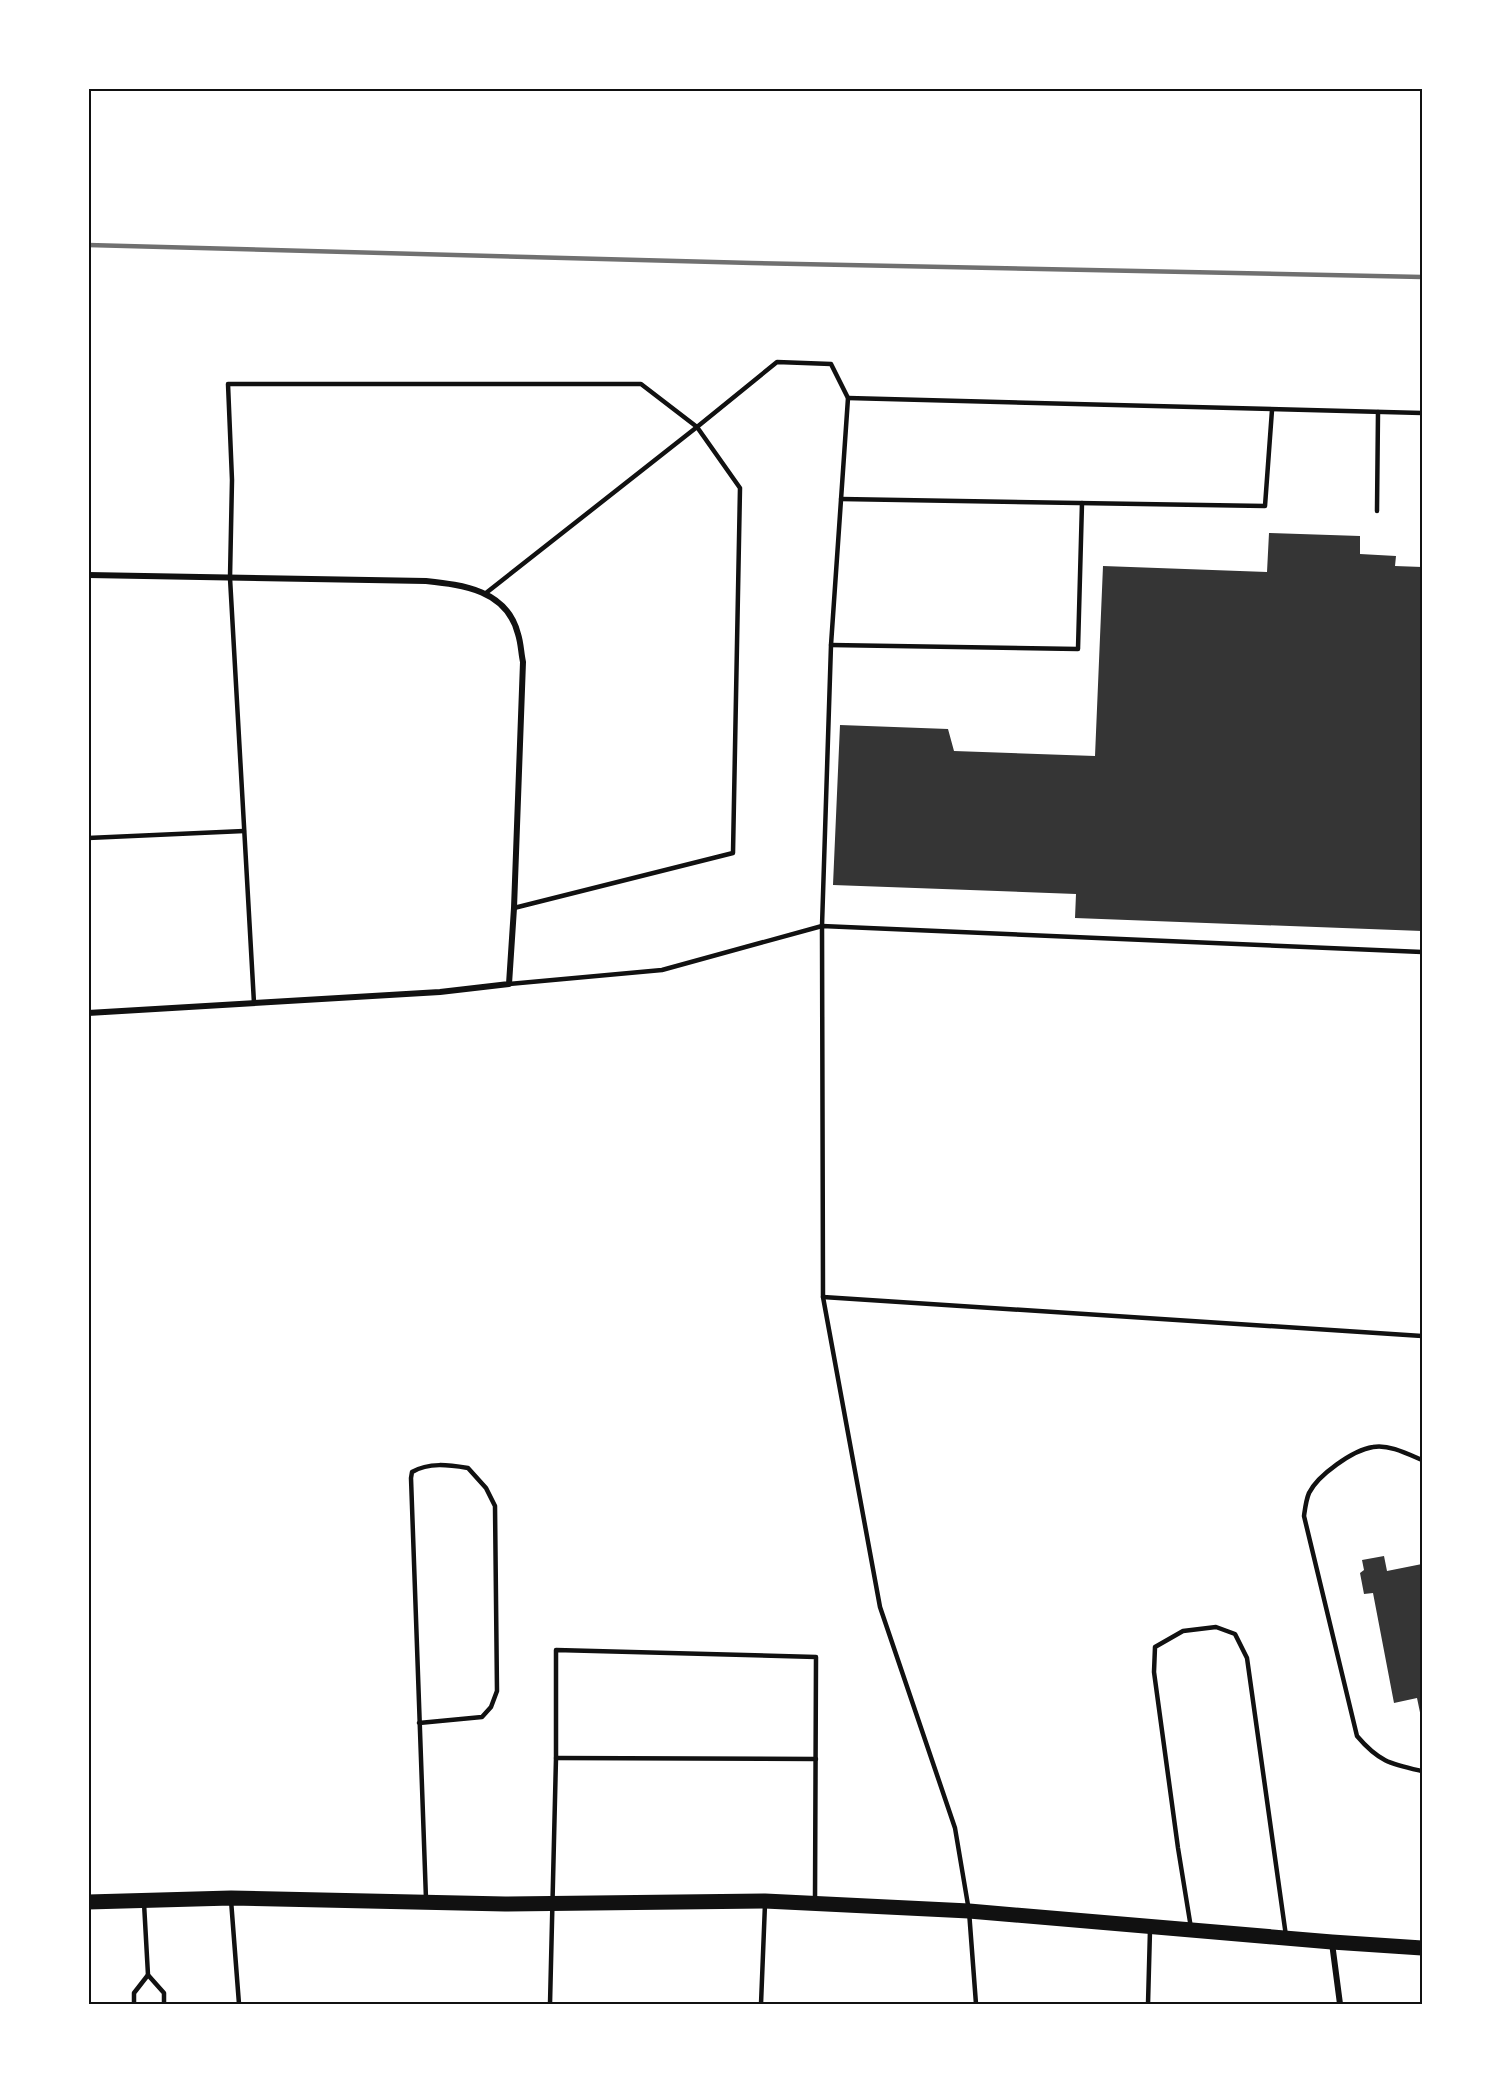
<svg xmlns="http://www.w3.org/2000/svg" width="1511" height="2093" font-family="'IBM Plex Sans',sans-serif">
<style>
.building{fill:#353535}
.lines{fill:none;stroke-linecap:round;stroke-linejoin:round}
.service{stroke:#111;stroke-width:4.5}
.minor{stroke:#111;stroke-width:6}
.primary{stroke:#111;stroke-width:15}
.rail{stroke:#707070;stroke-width:4.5}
.neatline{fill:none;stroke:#111;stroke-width:2}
</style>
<rect width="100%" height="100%" fill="#fff"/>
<!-- building -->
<g class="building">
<polygon points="1269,533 1360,536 1360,554 1396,556 1395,566 1422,567 1422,931 1075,918 1076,894 833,885 840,725 948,729 954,751 1095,756 1103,566 1267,572"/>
<polygon points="1384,1556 1387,1571 1422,1564 1422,1722 1417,1698 1394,1703 1373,1593 1364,1594 1360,1573 1364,1570 1362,1560"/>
</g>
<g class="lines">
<!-- service -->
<g class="service">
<polyline points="848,398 1422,413"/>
<polyline points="841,499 1265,506 1272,410"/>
<polyline points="1377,511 1378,412"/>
<polyline points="486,593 697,427 740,488 733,853 514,908"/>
<polyline points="831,645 1078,649 1082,503"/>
<polyline points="88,838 244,831"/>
<polyline points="509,984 662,970 822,926 1422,952"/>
<polyline points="254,1003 230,578 232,480 228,384 641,384 697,427 777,362 831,364 848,398 831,645 822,926 823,1297 880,1607 955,1828 969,1911 976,2004"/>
<polyline points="823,1297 1422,1336"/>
<path d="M1422,1460C1408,1454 1389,1444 1373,1447C1353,1450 1318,1475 1309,1493C1306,1500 1305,1509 1304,1516L1357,1736C1379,1762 1391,1764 1422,1771"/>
<path d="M419,1723L482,1717L491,1707L497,1691L495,1506L486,1488L468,1468C449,1465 429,1462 412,1472L411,1478L426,1899"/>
<polyline points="556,1758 816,1759"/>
<polyline points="231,1900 239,2004"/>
<polyline points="144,1903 148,1975 164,1993 164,2004"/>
<polyline points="1191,1928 1178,1848 1154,1672 1155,1647 1183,1631 1216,1627 1235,1634 1247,1658 1286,1936"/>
<polyline points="134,2004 134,1993 148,1975"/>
<polyline points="550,2004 556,1758 556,1650 816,1657 815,1901"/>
<polyline points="761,2004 765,1904"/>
<polyline points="1148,2004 1150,1930"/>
</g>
<!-- minor -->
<g class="minor">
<path d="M88,575L426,581C463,585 507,590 518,634C521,643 521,653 523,662L514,908L509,984L440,992L88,1013"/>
<polyline points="1332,1943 1340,2004"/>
</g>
<!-- primary -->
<polyline class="primary" points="88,1902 231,1898 505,1904 765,1901 969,1911 1332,1942 1422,1948"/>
<!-- rail -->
<polyline class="rail" points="88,245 752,263 1422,277"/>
</g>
<!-- border -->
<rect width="1511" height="2093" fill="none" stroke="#ffffff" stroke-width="180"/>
<rect x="90" y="90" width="1331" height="1913" class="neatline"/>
</svg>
